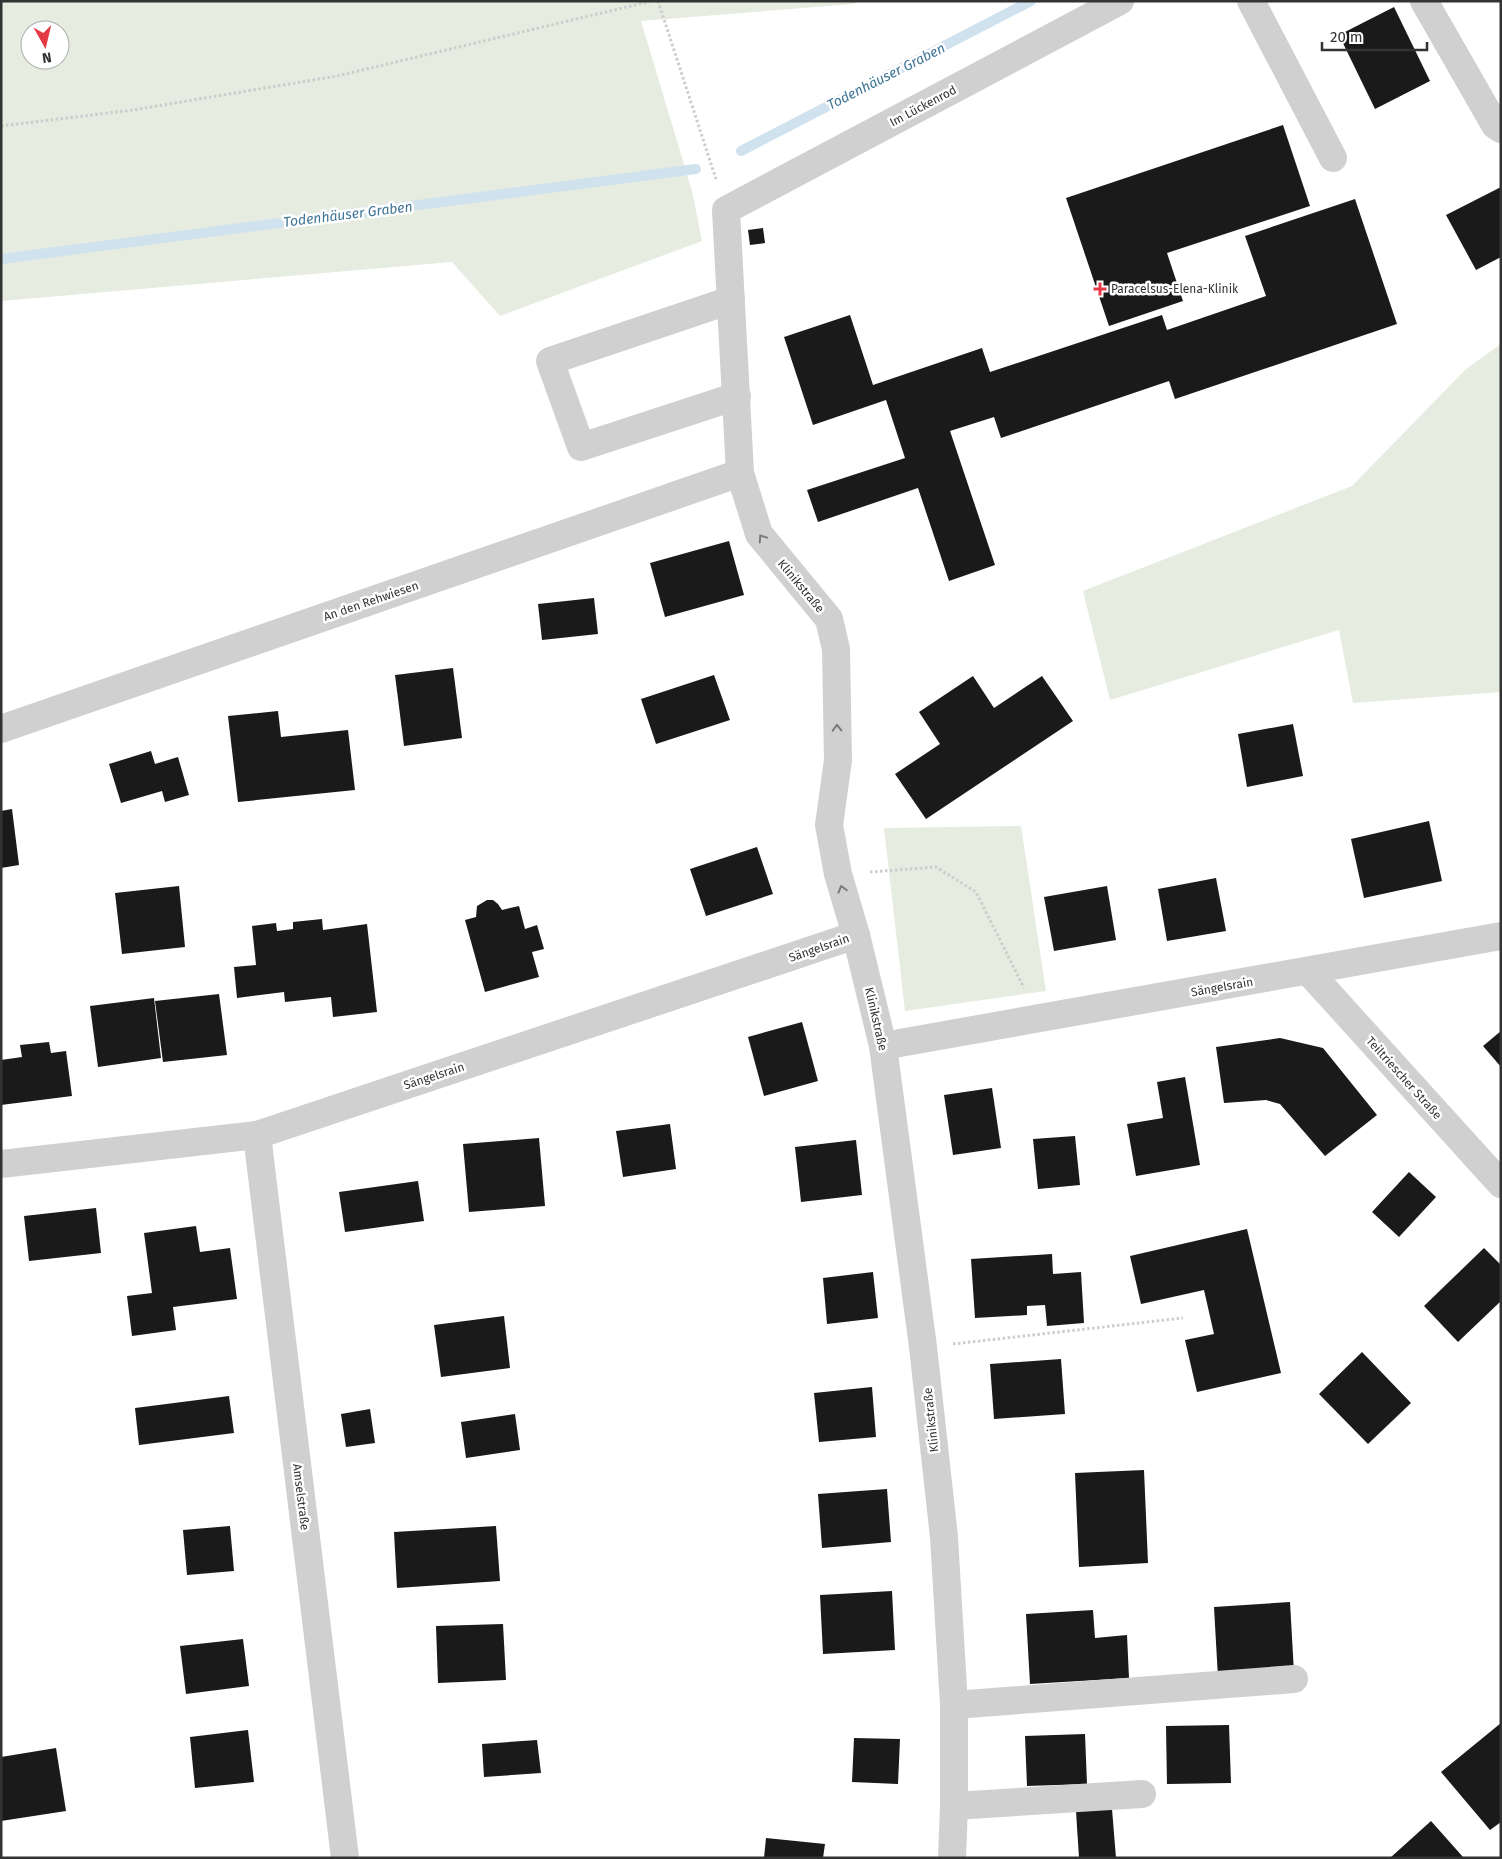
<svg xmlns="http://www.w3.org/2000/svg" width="1502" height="1859" font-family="'Fira Sans',sans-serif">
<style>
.green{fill:#e6ecdf;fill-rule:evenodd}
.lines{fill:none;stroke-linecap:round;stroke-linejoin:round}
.stream{stroke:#cfe2ee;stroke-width:10}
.building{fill:#1a1a1a}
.path{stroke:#cdcdcd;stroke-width:3;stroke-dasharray:2.5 2.5;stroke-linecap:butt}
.minor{stroke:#d0d0d0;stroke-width:28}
.oneway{stroke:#7a7a7a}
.poi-dot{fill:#e63946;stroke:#fff;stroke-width:2}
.labels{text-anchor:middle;stroke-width:5;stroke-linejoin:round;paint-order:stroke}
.street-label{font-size:12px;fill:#333;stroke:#fff}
.poi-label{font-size:12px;fill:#333;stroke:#fff;text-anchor:start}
.water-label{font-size:14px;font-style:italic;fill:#3f7597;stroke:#fff}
</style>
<rect width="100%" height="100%" fill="#fff"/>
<!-- green -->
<g class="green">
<path d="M1,1H858L853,4L641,21L692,191L702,241L500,316L452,262L1,301ZM30,30H60V60H30Z"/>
<polygon points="1501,344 1501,692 1353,703 1339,630 1110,700 1083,591 1352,486 1466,369"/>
<polygon points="1021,826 1046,991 905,1011 884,828"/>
</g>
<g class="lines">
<!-- stream -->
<g class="stream">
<polyline points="741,151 1031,1"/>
<polyline points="1,259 696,169"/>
</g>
</g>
<!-- building -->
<g class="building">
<polygon points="1394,7 1430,81 1375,109 1339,35"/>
<polygon points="1283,125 1310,206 1167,253 1183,301 1109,326 1066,198"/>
<polygon points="1501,187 1501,257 1476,270 1446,215"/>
<polygon points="1355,199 1397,324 1175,399 1169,381 1001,438 994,417 950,431 995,565 949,581 918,488 818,522 807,490 905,458 886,400 813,425 784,337 850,315 873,385 982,348 990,372 1162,315 1167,330 1266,296 1245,236"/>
<polygon points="763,228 765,243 750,245 748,230"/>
<polygon points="729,541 744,595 665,617 650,563"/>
<polygon points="594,598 598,634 542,640 538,604"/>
<polygon points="453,668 462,738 404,746 395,675"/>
<polygon points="714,675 730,720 656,744 641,699"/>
<polygon points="973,676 994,708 1042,676 1073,721 926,819 895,774 940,744 919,712"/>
<polygon points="278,711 281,737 348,730 355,790 238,802 228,716"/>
<polygon points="1293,724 1303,776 1247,787 1238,734"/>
<polygon points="151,751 155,764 178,757 189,795 165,802 162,791 121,803 109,764"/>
<polygon points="12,809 19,865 1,868 1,811"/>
<polygon points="1429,821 1442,881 1364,898 1351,839"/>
<polygon points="757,847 773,894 706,916 690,869"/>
<polygon points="1216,878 1226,931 1167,941 1158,889"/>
<polygon points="179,886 185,947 122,954 115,893"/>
<polygon points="1107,886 1116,940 1054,951 1044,897"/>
<polygon points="487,900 493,900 498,904 502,910 519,906 525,929 537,925 544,949 532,952 539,977 485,992 465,920 476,917 477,906"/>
<polygon points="322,919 323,930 367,924 377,1012 333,1017 331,997 285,1002 284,992 237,998 234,967 256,965 252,926 276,923 277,931 293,929 293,922"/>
<polygon points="219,994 227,1055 163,1062 155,1001"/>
<polygon points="154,998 161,1058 98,1067 90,1006"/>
<polygon points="802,1022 818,1081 764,1096 748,1037"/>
<polygon points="1501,1031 1501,1067 1483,1046"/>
<polygon points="1280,1038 1323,1048 1377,1115 1325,1156 1280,1104 1266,1100 1224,1103 1216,1047"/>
<polygon points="49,1042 51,1053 66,1051 72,1096 1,1105 1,1060 22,1057 20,1045"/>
<polygon points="1185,1077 1200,1165 1136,1176 1127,1124 1163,1118 1157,1082"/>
<polygon points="992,1088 1001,1148 953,1155 944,1095"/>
<polygon points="670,1124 676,1169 623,1177 616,1131"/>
<polygon points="1075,1136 1080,1185 1038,1189 1033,1139"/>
<polygon points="539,1138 545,1206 469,1212 463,1144"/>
<polygon points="856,1140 862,1195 801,1202 795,1147"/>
<polygon points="1409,1172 1436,1197 1399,1237 1372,1212"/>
<polygon points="418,1181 424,1221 345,1232 339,1192"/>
<polygon points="96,1208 101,1253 29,1261 24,1216"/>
<polygon points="196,1226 200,1252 230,1248 237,1299 173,1307 176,1330 132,1336 127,1296 152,1293 144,1233"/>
<polygon points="1247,1229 1281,1373 1197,1392 1185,1340 1214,1334 1204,1290 1141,1304 1130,1256"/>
<polygon points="1484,1248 1501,1265 1501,1301 1458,1342 1424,1306"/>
<polygon points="1052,1254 1053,1274 1081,1272 1084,1323 1047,1326 1045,1305 1027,1306 1027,1315 975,1318 971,1259"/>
<polygon points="873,1272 878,1318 827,1324 823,1278"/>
<polygon points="504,1316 510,1368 441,1377 434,1325"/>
<polygon points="1362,1352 1411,1403 1368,1444 1319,1394"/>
<polygon points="1061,1359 1065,1414 994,1419 990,1364"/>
<polygon points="872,1387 876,1437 819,1442 814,1393"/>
<polygon points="229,1396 234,1433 139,1445 135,1408"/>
<polygon points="370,1409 375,1443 346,1447 341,1414"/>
<polygon points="515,1414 520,1450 466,1458 461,1422"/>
<polygon points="1144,1470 1148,1563 1079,1567 1075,1473"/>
<polygon points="887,1489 891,1542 822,1548 818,1494"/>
<polygon points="230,1526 234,1571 187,1575 183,1530"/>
<polygon points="496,1526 500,1581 397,1588 394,1532"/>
<polygon points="892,1591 895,1650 823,1654 820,1595"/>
<polygon points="1290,1602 1294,1673 1218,1678 1214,1607"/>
<polygon points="1093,1610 1095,1638 1127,1635 1129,1678 1030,1684 1026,1614"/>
<polygon points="503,1624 506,1680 438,1683 436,1626"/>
<polygon points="243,1639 249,1686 186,1694 180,1646"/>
<polygon points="1501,1723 1501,1822 1490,1830 1441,1772"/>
<polygon points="1229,1725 1231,1783 1167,1784 1166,1726"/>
<polygon points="248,1730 254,1782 195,1788 190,1737"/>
<polygon points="1085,1734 1087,1784 1027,1786 1025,1736"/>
<polygon points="854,1738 900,1739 898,1784 852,1782"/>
<polygon points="537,1740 541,1773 484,1777 482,1744"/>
<polygon points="56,1748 66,1811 1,1821 1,1757"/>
<polygon points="1112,1809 1116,1858 1079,1858 1076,1811"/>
<polygon points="1431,1821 1463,1857 1390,1858"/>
<polygon points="766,1838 825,1844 823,1858 764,1858"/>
</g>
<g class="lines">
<!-- path -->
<g class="path">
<polyline points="658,1 716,179"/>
<polyline points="1,126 133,110 337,76 652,1"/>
<polyline points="870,872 936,867 976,892 1024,988"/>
<polyline points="953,1344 1183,1318"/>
</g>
<!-- minor -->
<g class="minor">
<polyline points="1251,1 1333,158"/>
<polyline points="1424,1 1495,125 1501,129"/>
<polyline points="731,300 550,361 581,447 737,396"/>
<polyline points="1,729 740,473"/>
<polyline points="1308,971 1501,1184"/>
<polyline points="883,1046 1501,936"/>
<polyline points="257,1135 345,1858"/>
<polyline points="1,1164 257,1135 856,935"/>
<polyline points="954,1705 1294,1679"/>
<polyline points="954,1806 1142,1794"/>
<polyline points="952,1858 954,1806 954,1705 944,1537 923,1347 883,1046 856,935 838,874 829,825 838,760 836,649 829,619 759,534 740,473 726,210 1120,1"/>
</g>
</g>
<!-- one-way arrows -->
<defs><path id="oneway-chevron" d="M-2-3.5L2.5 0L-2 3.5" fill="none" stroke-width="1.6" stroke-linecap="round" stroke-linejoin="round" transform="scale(1.25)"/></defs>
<g class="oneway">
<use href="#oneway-chevron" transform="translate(762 538) rotate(-124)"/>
<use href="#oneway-chevron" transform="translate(837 728) rotate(-91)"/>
<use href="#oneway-chevron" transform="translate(842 889) rotate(-106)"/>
</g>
<!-- markers -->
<path class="poi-dot" d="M1097.5 281.5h5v5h5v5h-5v5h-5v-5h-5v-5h5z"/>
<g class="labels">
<!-- street labels -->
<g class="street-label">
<text transform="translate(923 106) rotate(-28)" y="4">Im Lückenrod</text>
<text transform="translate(801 586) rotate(50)" y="4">Klinikstraße</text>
<text transform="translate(371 601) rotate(-19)" y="4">An den Rehwiesen</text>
<text transform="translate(819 948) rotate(-19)" y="4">Sängelsrain</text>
<text transform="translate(1222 987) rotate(-10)" y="4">Sängelsrain</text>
<text transform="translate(876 1019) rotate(77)" y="4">Klinikstraße</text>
<text transform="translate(434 1076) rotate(-18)" y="4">Sängelsrain</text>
<text transform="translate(1404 1078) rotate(48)" y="4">Teiltriescher Straße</text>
<text transform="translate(931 1420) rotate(-96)" y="4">Klinikstraße</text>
<text transform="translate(301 1497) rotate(83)" y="4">Amselstraße</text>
</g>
<!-- poi labels -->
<g class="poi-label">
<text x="1111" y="293">Paracelsus-Elena-Klinik</text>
</g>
<!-- water labels -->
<g class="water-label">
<text transform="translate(886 76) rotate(-27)" y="5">Todenhäuser Graben</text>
<text transform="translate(348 214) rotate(-7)" y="5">Todenhäuser Graben</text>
</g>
</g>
<!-- border -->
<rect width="1502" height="1859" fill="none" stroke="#333333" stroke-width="5"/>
<!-- north arrow -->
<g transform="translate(45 45) rotate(172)"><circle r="24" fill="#ffffff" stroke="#adadad"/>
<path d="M0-4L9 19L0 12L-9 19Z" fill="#e63946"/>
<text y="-8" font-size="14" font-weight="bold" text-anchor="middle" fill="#333333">N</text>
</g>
<!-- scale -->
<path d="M1322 42v8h105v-8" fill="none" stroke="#333333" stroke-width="2.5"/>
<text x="1330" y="42" font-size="15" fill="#333333" stroke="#ffffff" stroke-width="4" paint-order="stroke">20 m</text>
</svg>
